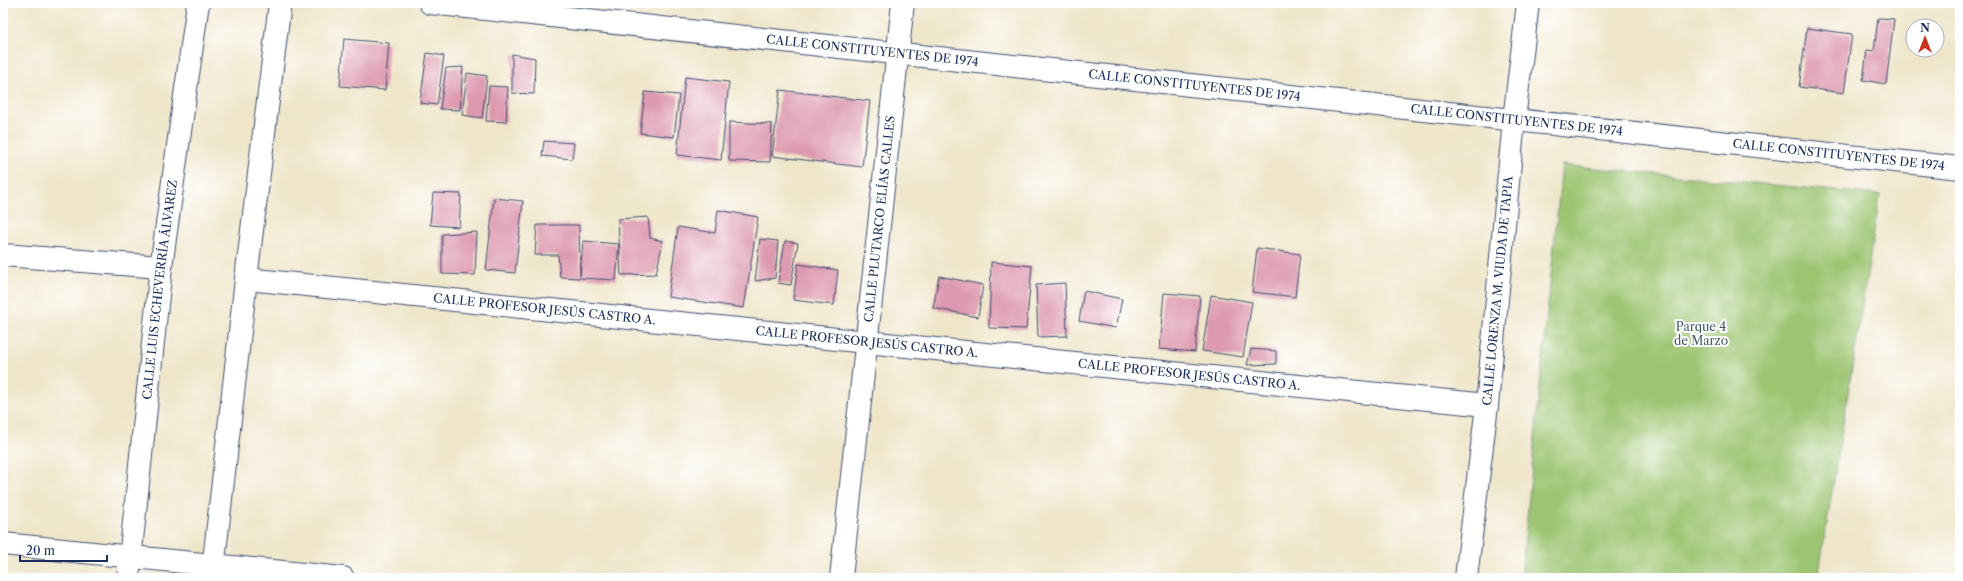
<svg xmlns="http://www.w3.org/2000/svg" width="1963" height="581" font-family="'Libre Caslon Text',serif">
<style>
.green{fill:#9cc571;stroke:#5c7a68}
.building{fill:#dd99af}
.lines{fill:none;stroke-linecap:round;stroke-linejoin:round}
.minor-casing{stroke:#3b4a6e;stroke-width:24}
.minor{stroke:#fff;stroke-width:22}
.labels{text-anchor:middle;stroke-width:4;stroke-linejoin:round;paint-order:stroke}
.street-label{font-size:12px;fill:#1b2f5e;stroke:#fff}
.park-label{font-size:12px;fill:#425c64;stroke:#fff}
</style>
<rect width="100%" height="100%" fill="#fff"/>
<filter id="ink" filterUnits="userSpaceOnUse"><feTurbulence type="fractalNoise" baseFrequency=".025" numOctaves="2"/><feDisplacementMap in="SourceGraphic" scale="8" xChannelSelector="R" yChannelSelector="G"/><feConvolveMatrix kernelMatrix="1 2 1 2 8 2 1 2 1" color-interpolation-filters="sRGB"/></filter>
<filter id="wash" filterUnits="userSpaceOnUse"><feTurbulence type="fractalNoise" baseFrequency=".012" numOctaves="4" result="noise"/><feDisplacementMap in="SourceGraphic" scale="16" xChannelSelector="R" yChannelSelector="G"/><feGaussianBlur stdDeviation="0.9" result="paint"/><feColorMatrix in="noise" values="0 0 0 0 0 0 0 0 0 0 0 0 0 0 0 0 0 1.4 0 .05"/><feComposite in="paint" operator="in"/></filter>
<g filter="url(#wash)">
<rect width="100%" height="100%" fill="#efe6ca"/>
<!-- green -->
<polygon class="green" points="1562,165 1880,195 1818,578 1521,578"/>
<g id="blocks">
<!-- building -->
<g class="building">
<polygon points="1878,18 1894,19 1886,84 1863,80 1867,50 1874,51"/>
<polygon points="1807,28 1852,34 1844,93 1799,87"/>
<polygon points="344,39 389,43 385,90 340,86"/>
<polygon points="427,53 444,56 437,105 420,103"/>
<polygon points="512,54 535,58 534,94 512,93"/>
<polygon points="463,67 460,110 440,109 446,68"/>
<polygon points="467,73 487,76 482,118 462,115"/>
<polygon points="685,77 729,82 721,160 677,155"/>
<polygon points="489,86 508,87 506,122 486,121"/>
<polygon points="780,90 870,101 862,167 772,156"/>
<polygon points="645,92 679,95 674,137 640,133"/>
<polygon points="729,122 772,124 770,162 729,161"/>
<polygon points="544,141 574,143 572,159 542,156"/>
<polygon points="433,193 461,194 459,227 430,225"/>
<polygon points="494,198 523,201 515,273 486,270"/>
<polygon points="718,210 758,217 744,308 668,297 678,227 715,233"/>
<polygon points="648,217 650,238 663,241 656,274 621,275 618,219"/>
<polygon points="537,225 579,225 580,276 583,241 619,244 616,280 560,277 558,255 535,255"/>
<polygon points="477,232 475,275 442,274 442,234"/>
<polygon points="760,239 778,241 775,278 755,281"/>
<polygon points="785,241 798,243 791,285 778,283"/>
<polygon points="1257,248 1300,254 1295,297 1252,292"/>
<polygon points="991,262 1032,266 1026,329 989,328"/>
<polygon points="798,264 838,270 834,305 793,300"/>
<polygon points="939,276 983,285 978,317 933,308"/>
<polygon points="1065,283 1067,336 1038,337 1036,285"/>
<polygon points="1084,291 1122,299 1116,328 1079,321"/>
<polygon points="1164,293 1200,296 1195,352 1159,349"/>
<polygon points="1211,295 1252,302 1243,357 1202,351"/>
<polygon points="1251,349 1276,351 1276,364 1247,365"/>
</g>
</g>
</g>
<g filter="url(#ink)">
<use href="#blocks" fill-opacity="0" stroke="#3b4a6e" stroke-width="1"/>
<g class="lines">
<!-- minor casing -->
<g class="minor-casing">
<g id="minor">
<path id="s1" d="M430,3L1960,168"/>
<polyline points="3,255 161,267"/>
<path id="s2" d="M246,279L1487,405"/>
<polyline points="3,544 343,578"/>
<path id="s3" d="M128,578L161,267L198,3"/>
<polyline points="212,578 246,279 280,3"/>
<path id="s4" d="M841,578L903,3"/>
<path id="s5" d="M1466,578L1487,405L1514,120L1528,3"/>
</g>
</g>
<!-- minor -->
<use href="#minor" class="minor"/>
</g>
</g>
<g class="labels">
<!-- street labels -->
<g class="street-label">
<text dy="4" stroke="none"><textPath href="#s1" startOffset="445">CALLE CONSTITUYENTES DE 1974</textPath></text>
<text dy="4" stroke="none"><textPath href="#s1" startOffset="769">CALLE CONSTITUYENTES DE 1974</textPath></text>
<text dy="4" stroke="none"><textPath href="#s1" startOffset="1093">CALLE CONSTITUYENTES DE 1974</textPath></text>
<text dy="4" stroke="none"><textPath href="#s1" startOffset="1417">CALLE CONSTITUYENTES DE 1974</textPath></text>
<text dy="4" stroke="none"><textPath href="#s4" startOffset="361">CALLE PLUTARCO ELÍAS CALLES</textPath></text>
<text dy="4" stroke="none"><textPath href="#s3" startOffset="290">CALLE LUIS ECHEVERRÍA ÁLVAREZ</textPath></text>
<text dy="4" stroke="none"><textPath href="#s5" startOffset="289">CALLE LORENZA M. VIUDA DE TAPIA</textPath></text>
<text dy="4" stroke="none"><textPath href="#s2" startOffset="300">CALLE PROFESOR JESÚS CASTRO A.</textPath></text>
<text dy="4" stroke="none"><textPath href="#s2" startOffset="624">CALLE PROFESOR JESÚS CASTRO A.</textPath></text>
<text dy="4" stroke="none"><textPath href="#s2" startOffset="948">CALLE PROFESOR JESÚS CASTRO A.</textPath></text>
</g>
<!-- park labels -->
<g class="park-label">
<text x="1701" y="331">Parque 4<tspan x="1701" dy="14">de Marzo</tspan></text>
</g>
</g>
<!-- margin -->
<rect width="1963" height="581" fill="none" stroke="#fff" stroke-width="16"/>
<!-- north arrow -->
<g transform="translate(1925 38)"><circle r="19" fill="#ffffff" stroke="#a4acbf"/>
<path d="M0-3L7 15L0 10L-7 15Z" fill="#c8321e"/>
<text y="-6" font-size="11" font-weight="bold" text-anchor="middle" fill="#1b2f5e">N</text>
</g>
<!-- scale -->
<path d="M20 555v6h87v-6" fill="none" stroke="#1b2f5e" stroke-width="2"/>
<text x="26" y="555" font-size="12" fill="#1b2f5e" stroke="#ffffff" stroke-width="3" paint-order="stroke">20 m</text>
</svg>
